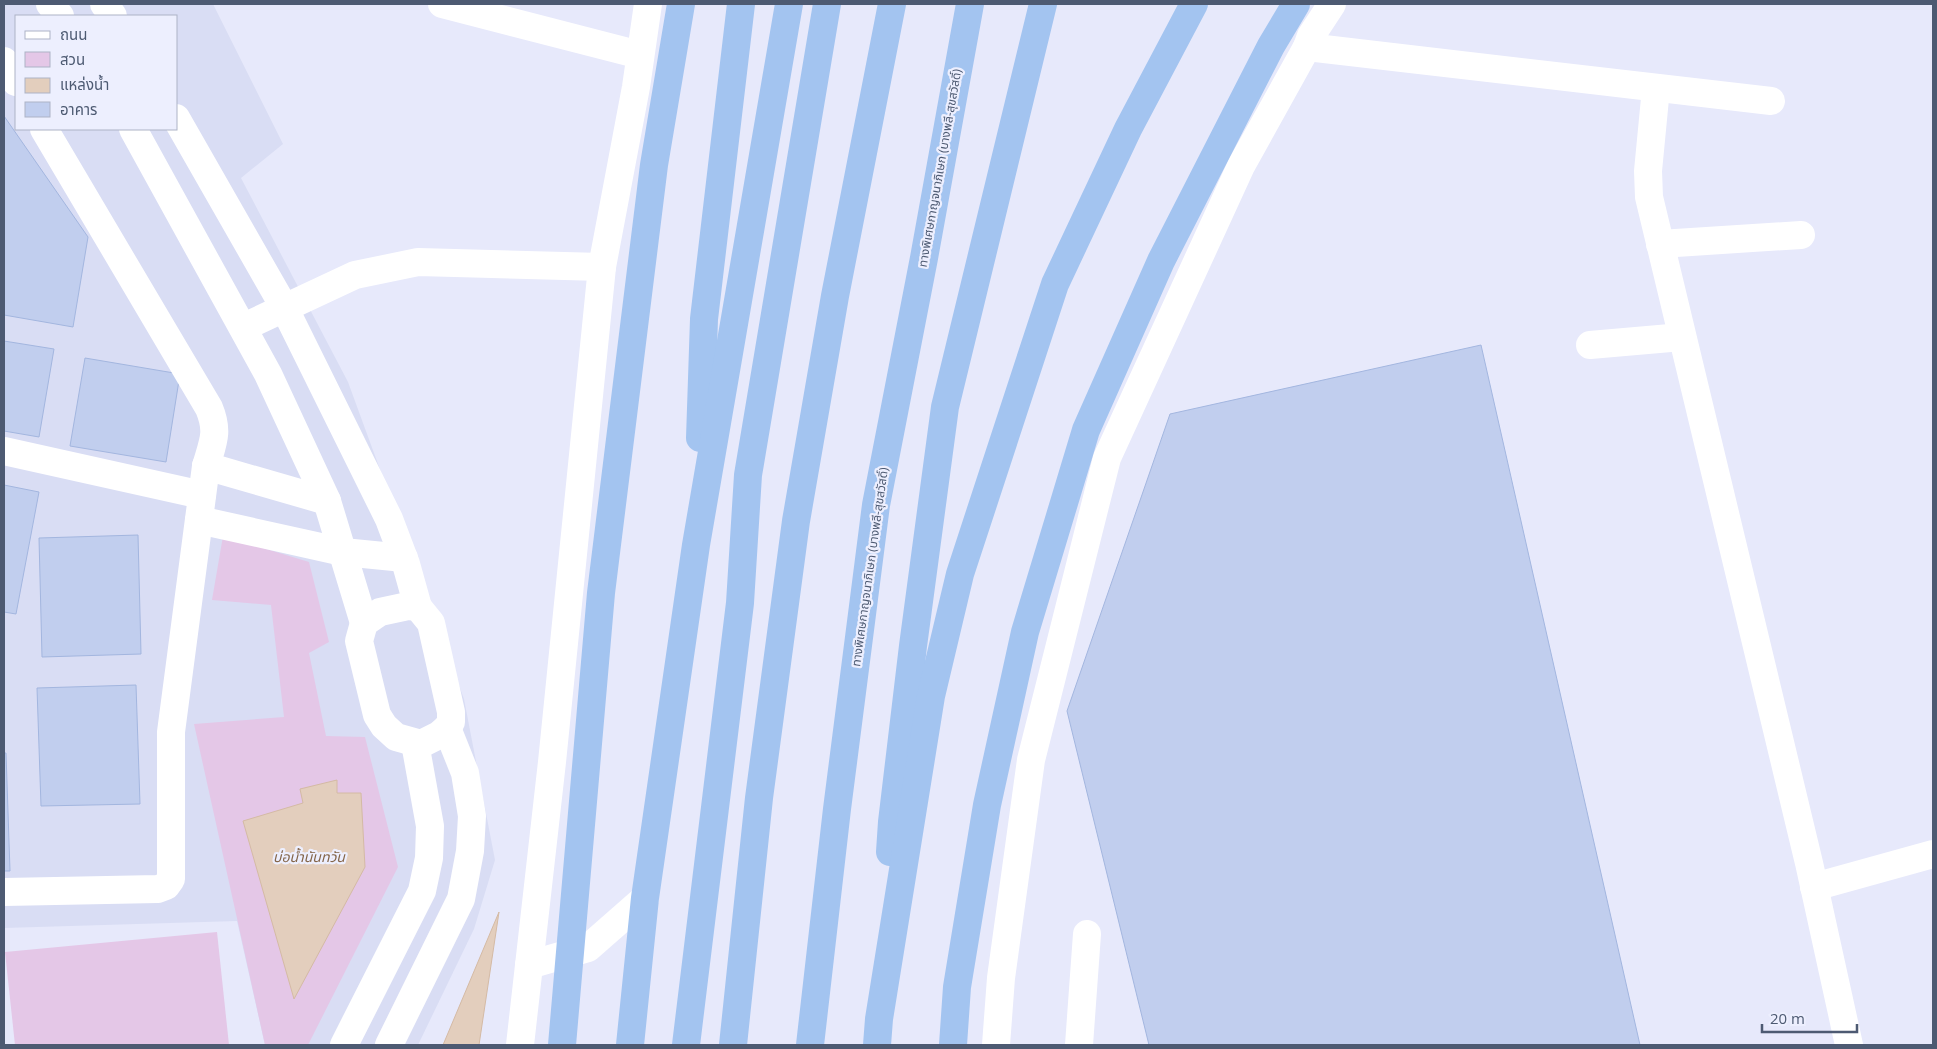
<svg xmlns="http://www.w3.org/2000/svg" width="1937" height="1049" font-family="'Open Sans','Noto Sans Thai',sans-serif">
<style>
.residential{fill:#d9ddf4;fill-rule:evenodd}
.green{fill:#e4c7e7}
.water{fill:#e3cebd;stroke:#d4baa4}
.building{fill:#c1ceee;stroke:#a3b6df}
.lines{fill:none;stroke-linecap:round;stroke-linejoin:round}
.minor{stroke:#fff;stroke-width:28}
.highway{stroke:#a3c4f0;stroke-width:28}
.labels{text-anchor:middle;stroke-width:4.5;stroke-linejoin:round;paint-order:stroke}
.street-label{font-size:12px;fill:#4d5a72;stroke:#edeffe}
.water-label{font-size:14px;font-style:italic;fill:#846549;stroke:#edeffe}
</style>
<rect width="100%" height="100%" fill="#e7e9fb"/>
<!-- residential -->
<path class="residential" d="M4,4H213L283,144L241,178L348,382L464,699L495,860L474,929L418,1045H265L237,921L4,928ZM16,16H176V129H16Z"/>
<!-- green -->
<g class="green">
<polygon points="223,536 309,562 329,642 309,653 326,736 365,737 398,867 308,1045 265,1045 194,724 284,717 271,605 212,600"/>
<polygon points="217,932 229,1045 15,1045 5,952"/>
</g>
<!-- water -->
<g class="water">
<polygon points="337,780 337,793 361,793 365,867 294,999 243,821 303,803 300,789"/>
<polygon points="499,912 479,1045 443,1045"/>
</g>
<!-- building -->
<g class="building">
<polygon points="4,116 88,237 73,327 4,315"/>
<polygon points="4,341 54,349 39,437 4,431"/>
<polygon points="1481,345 1640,1045 1149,1045 1067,711 1170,414"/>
<polygon points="85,358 180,374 166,462 70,446"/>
<polygon points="4,485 39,492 16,614 4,612"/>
<polygon points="138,535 141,654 42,657 39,538"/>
<polygon points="136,685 140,804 41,806 37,688"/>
<polygon points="4,753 6,753 10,871 4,871"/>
</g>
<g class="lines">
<!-- minor -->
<g class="minor">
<polyline points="50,4 60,16"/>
<polyline points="104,4 113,16"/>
<polyline points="442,4 640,55"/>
<polyline points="1307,47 1771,101"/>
<polyline points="4,61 16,82"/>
<polyline points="1656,88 1648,171 1649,197 1809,863 1849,1045"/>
<polyline points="176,118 284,307 389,519 406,564 418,607"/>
<polyline points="133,129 268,374 327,501 364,623"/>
<polyline points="1660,244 1801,235"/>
<polyline points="244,327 355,275 418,262 602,267"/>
<polyline points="1590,345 1682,337"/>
<polyline points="4,451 202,495"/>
<polyline points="206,466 327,501"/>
<polyline points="199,520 343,552 404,558"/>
<polygon points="408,606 418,607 431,623 451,712 451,722 447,728 439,735 421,744 396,737 384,726 377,715 359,641 364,623 380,612"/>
<polyline points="1814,887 1933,854"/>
<path d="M4,892L158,889L166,886L171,879V732L206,466C213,442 219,432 209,408L44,129"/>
<polyline points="529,965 588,948 645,898"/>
<polyline points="344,1045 422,891 429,858 430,826 415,743"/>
<polyline points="389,1045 461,899 470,851 472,816 465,773 447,728"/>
<polyline points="520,1045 552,762 602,267 636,87 648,4"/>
<polyline points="996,1045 1001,978 1031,760 1107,458 1241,166 1307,47 1311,36 1332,4"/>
<polyline points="1079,1045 1087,934"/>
</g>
<!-- highway -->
<g class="highway">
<polyline points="700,438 704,319 741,4"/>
<polyline points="890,852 892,822 913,646 945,407 1043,4"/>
<polyline points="562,1045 601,593 654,165 681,4"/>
<polyline points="630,1045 645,898 696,545 789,4"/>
<polyline points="686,1045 740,603 748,475 827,4"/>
<polyline points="733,1045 759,798 796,521 835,296 892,4"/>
<polyline points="810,1045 837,809 876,505 924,258 970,4"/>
<polyline points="877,1045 879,1019 931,696 960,574 1055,284 1128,129 1194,4"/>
<polyline points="953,1045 957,987 987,805 1025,632 1086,430 1161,261 1271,46 1296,4"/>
</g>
</g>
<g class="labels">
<!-- street labels -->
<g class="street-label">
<text transform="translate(940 168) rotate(-80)" y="4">ทางพิเศษกาญจนาภิเษก (บางพลี-สุขสวัสดิ์)</text>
<text transform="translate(870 567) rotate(-82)" y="4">ทางพิเศษกาญจนาภิเษก (บางพลี-สุขสวัสดิ์)</text>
</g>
<!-- water labels -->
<g class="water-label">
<text x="309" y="862">บ่อน้ำนันทวัน</text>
</g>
</g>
<!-- border -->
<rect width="1937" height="1049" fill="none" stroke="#4d5a72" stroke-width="10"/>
<!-- legend -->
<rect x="15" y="15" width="162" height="115" fill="#edeffe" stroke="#adb3c6"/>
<rect x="25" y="31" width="25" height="8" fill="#ffffff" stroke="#adb3c6"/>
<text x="60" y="40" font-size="15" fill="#4d5a72">ถนน</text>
<rect x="25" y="52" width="25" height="15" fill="#e4c7e7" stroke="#adb3c6"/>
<text x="60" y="65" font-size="15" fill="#4d5a72">สวน</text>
<rect x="25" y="78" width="25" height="15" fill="#e3cebd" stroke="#adb3c6"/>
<text x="60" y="90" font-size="15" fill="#4d5a72">แหล่งน้ำ</text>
<rect x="25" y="102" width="25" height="15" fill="#c1ceee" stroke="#adb3c6"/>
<text x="60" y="115" font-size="15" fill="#4d5a72">อาคาร</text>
<!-- scale -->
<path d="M1762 1024v8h95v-8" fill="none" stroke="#4d5a72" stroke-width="2.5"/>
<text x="1770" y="1024" font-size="15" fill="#4d5a72" stroke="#edeffe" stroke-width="4" paint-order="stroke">20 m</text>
</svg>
